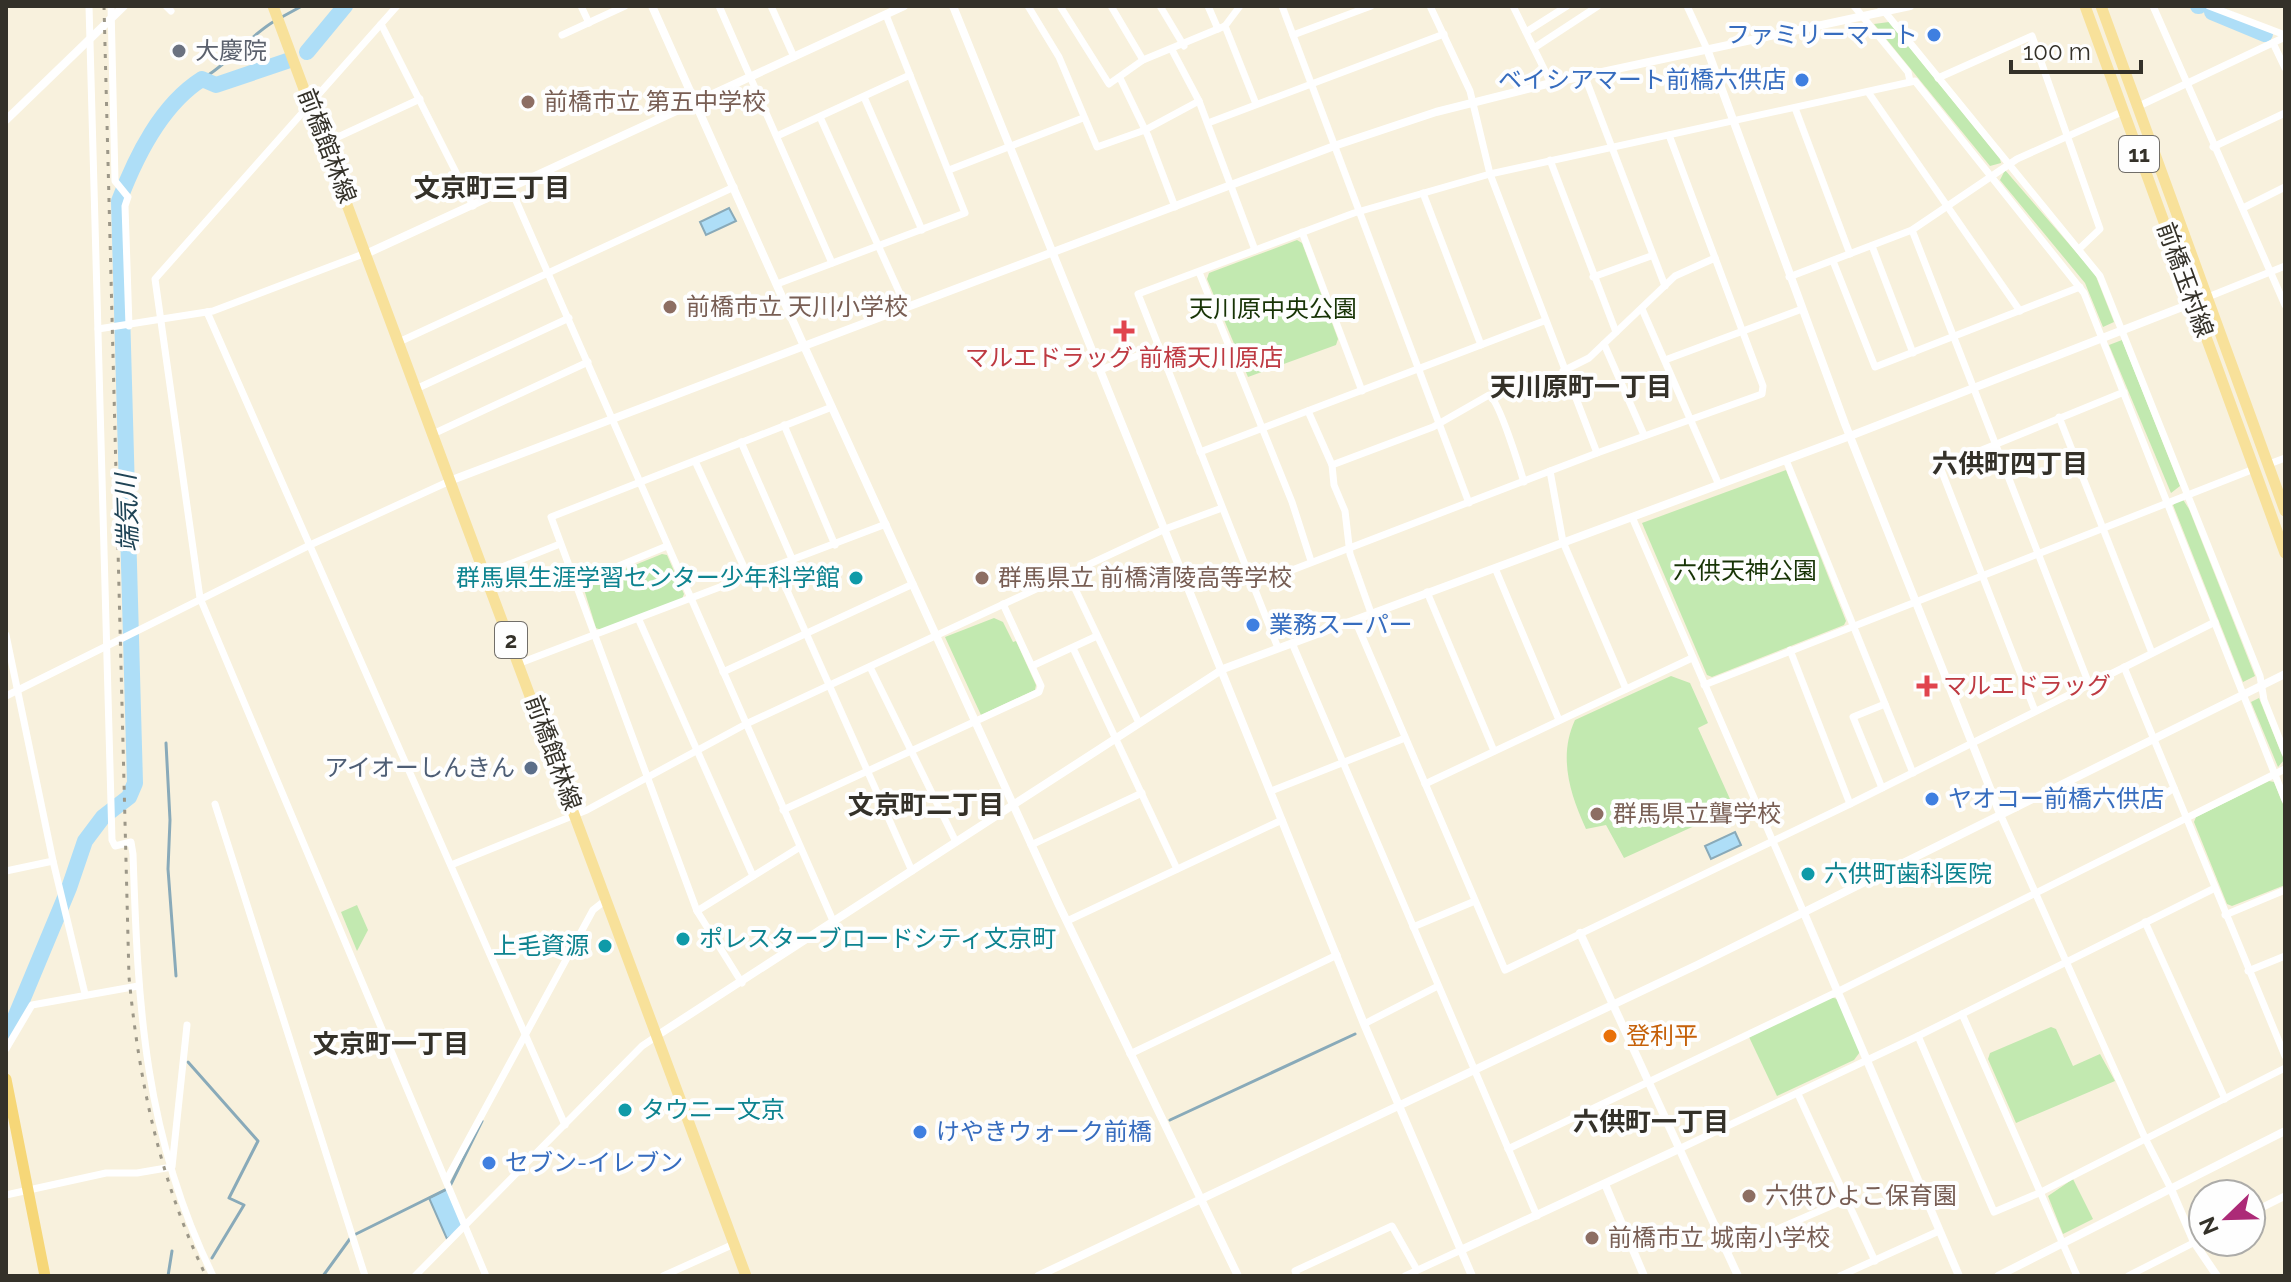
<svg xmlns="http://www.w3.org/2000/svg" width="2291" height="1282" font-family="Raleway,'Noto Sans JP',sans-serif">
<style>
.green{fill:#c2e9b0}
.water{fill:#aedef7;stroke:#89aab9;stroke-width:2}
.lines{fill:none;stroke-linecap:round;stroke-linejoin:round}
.stream{stroke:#89aab9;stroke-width:3}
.river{stroke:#aedef7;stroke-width:16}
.minor{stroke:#fff;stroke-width:7}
.tertiary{stroke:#fff;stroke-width:8}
.primary{stroke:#f8e19a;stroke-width:11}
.trunk{stroke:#f6d778;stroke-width:11}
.rail{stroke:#9c9788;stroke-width:3;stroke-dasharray:4 8;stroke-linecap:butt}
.shop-dot{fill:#3f7fe0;stroke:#fefefe;stroke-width:3}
.worship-dot{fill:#6b7280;stroke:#fefefe;stroke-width:3}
.education-dot{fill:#8d6e63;stroke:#fefefe;stroke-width:3}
.health-dot{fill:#e0444e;stroke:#fefefe;stroke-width:3}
.culture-dot{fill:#0f9aa8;stroke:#fefefe;stroke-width:3}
.service-dot{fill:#5c6f8a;stroke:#fefefe;stroke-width:3}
.food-dot{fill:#e8710a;stroke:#fefefe;stroke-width:3}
.labels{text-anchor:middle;stroke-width:8;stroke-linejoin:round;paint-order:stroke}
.shield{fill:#fefefe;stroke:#716e69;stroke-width:2}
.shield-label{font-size:22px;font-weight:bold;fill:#343129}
.shop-label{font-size:24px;fill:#366cbe;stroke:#fefefe;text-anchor:start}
.worship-label{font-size:24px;fill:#5b616d;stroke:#fefefe;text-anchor:start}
.education-label{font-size:24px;fill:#785e54;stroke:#fefefe;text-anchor:start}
.street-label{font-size:24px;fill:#343129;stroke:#fefefe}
.park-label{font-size:24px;fill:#183406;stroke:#fefefe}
.health-label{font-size:24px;fill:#be3a42;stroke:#fefefe}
.culture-label{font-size:24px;fill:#0d838f;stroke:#fefefe;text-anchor:start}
.service-label{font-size:24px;fill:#4e5e75;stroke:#fefefe;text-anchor:end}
.food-label{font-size:24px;fill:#c56008;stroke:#fefefe;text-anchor:start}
.neighbourhood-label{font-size:26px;font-weight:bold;fill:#343129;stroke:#fefefe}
.water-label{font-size:26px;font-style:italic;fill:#1e4355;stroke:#fefefe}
</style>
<rect width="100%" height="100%" fill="#f8f1dd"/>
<!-- green -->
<g class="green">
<polygon points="1889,22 2000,159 2001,163 1990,166 1874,24"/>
<polygon points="2005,170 2095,274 2114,322 2103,327 2085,283 2000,180"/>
<polygon points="1297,240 1302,243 1338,339 1336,345 1248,377 1207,279 1209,273"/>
<polygon points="2122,340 2180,486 2171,493 2109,345"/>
<polygon points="1786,470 1846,621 1844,625 1712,677 1707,675 1642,523"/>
<polygon points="2182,498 2189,509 2255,676 2243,682 2173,505"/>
<polygon points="662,554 667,555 684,594 682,599 601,630 596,628 583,586"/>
<polygon points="994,618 1003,622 1013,642 1016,641 1036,685 1035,690 981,715 945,637"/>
<path d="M1671,676L1690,683L1708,723L1698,728L1734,808L1624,858L1606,825L1586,829C1570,794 1558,757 1575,720Z"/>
<polygon points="2259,698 2284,760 2278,767 2251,702"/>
<polygon points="2269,781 2274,782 2285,809 2285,885 2232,906 2227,904 2194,822 2196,817"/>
<polygon points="357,905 368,930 357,951 341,912"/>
<polygon points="1831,997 1837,999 1860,1052 1854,1060 1777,1096 1749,1037"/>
<polygon points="2051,1027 2056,1029 2073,1066 2100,1054 2115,1081 2016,1123 1988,1059 1990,1053"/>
<polygon points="2073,1179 2093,1219 2063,1234 2048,1196"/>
</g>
<!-- water -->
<g class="water">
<polygon points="729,208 736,221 706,235 700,222"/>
<polygon points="1735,832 1741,845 1711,859 1705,846"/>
<polygon points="449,1188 464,1226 447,1239 429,1198"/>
</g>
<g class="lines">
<!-- stream -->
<g class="stream">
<polyline points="280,18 302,6"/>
<path d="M202,79C230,63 247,38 273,22"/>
<polyline points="166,743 170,820 168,869 176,976"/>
<polyline points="188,1062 258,1141 229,1198 244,1205 212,1258"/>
<polyline points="1170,1120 1355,1034"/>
<polyline points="168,1276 172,1251"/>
<polyline points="323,1276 352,1236 449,1188 482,1121"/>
</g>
<!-- river -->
<g class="river">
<polyline points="2198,6 2199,6"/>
<polyline points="2212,12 2265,34"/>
<polyline points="307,52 345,6"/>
<path d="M9,1032L69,888L85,841L103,817L129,797L135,783L119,201C136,156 161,105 202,79L216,85L287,61"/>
</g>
<!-- minor -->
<g class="minor">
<path d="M89,6L112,840L115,846L131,842L133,854C138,1007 144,1135 213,1276"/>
<polyline points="111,6 115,181 128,197 125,206 129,326"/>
<polyline points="166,6 171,11"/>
<polyline points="397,6 155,279 200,598 486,1276"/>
<polyline points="581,6 589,23"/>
<polyline points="719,6 832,263"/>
<polyline points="771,6 794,57"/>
<polyline points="1028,6 1059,57 1097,147 1145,130 1199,101"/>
<polyline points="1060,6 1109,84 1143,60 1225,26 1240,6"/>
<polyline points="1111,6 1143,60"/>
<polyline points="1160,6 1184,46"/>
<polyline points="1208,6 1218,29"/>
<polyline points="1282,6 1469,503"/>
<polyline points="1430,6 1470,91 1490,174 1597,453"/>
<polyline points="1513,6 1551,83"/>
<polyline points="1687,6 1707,49"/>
<polyline points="1854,6 1908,72 1910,81"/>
<polyline points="1880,6 2100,276 2260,676 2264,700 2285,753"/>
<polyline points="2153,6 2285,305"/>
<polyline points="2209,6 2285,35"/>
<polyline points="381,24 473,206"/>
<polyline points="1225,26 1256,104"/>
<polyline points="1526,32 1567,6"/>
<polyline points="562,35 625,6"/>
<polyline points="1293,35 1371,6"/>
<polyline points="2273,43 2285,68"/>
<polyline points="1534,48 1598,6"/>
<polyline points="1172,50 1199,101 1255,250"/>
<polyline points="1585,77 1665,286"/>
<polyline points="1120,78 1148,136 1175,207"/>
<polyline points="1938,78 2032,36 2100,229 2079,249"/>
<polyline points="1868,92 2020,311"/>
<polyline points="864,97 922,230"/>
<polyline points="2139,106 2285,37"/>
<polyline points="1795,108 1850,254"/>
<polyline points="820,117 906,307"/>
<polyline points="1208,123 1444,34"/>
<polyline points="777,136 910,75"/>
<polyline points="325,143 420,99"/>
<polyline points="2213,147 2285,113"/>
<polyline points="1550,160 1616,332"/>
<polyline points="949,170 1083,118"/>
<polyline points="510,187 834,923"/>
<polyline points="1423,193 1481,345"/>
<polyline points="2243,208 2285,187"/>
<polyline points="1912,230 2089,684"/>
<polyline points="1302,232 1362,391"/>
<polyline points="1872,246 1913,353"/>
<polyline points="1833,261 1875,367 2080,287"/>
<polyline points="1199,272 1292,502 1311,561"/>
<polyline points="1593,277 1651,256"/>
<polyline points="1789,277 1912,230 2017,159 2124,111"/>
<polyline points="777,284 965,213 886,15"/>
<polyline points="2208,297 2285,266"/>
<polyline points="1642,309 1719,485"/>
<polyline points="207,312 565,1125"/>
<polyline points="98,329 213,311 366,253"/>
<polyline points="401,341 734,187"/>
<polyline points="1604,344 1644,435"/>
<polyline points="1665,360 1802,309"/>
<polyline points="1103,369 1158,348"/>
<polyline points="1563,371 1589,358 1675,276 1715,258"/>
<polyline points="418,388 569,318"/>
<polyline points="1308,411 1332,465 1334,485 1345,511 1350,554 1371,613"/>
<polyline points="2059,417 2152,653"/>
<polyline points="784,425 835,545"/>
<polyline points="435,433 588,362"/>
<polyline points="741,442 793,561"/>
<polyline points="1200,452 1544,321"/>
<polyline points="1786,460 1913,773"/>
<polyline points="695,461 749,578"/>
<polyline points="2269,464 2285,458"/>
<path d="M1332,465L1433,427L1489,395C1499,400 1519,466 1524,482"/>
<polyline points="1550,471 1563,542 1626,689"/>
<polyline points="1632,517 1804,913"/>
<polyline points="777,568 912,871"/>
<polyline points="1495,568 1559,720"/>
<polyline points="487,573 560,544"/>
<polyline points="1068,574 1139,723"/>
<polyline points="575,584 667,546"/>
<polyline points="1253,585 1597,453 1762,394 1763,386 1669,135"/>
<polyline points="1427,592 1494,751"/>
<polyline points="639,620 753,876"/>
<polyline points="1355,620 1505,970 1850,804 2215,622"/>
<polyline points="6,635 53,861 85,994"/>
<polyline points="1292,643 1537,1216"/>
<polyline points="1073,648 1177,869"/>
<polyline points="1278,648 1138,294 1354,213 1490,174 1915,81 2084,293 2285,800"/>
<polyline points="1790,650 1850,804"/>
<polyline points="520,663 886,524"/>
<polyline points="1032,666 1097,636"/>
<polyline points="870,667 956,842"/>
<polyline points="2124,667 2285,1056"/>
<polyline points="723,672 913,584"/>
<polyline points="1704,685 2254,469"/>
<polyline points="6,696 310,545 452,480"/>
<polyline points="2035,711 1940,467 2124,392"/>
<polyline points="1425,784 1692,658"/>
<polyline points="1882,788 1853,717 1885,704"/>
<polyline points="1271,791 1405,738"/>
<polyline points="215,804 365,1276"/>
<polyline points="2150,804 2174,788"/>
<polyline points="783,810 1039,692 1041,686 1003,604"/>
<polyline points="2001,816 2145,1138 2171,1189"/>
<polyline points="1031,845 1142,793"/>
<polyline points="451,865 587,810 746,724 1165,529 1222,508"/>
<polyline points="6,871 53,861"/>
<polyline points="697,911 800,847"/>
<polyline points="2225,915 2285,890"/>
<polyline points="1067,921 1282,820"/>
<polyline points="2145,922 2225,1099"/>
<polyline points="1413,927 1475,901"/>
<polyline points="2248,971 2285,956"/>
<polyline points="742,983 697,911 551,517 832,407"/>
<polyline points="1962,1014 2077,1276"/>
<polyline points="1364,1024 1438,986"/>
<polyline points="1918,1036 1994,1212 2039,1193 2285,1068"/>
<polyline points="6,1049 32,1005 138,986"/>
<polyline points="1130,1054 1337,955"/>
<polyline points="1798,1094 1875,1261"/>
<polyline points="1681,1148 1918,1036 2215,888"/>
<polyline points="1508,1149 1839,991 2285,769"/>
<polyline points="447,1179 593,910 607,899"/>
<polyline points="6,1195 106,1173 137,1173 172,1167 187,1025"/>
<polyline points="2251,1213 2285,1196"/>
<polyline points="1729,1250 1847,1199"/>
<polyline points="415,1276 642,1046 657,1036"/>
<polyline points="663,1276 734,1244"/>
<polyline points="1297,1276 1295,1271 1392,1226 1417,1270"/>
<polyline points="1405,1276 1461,1250"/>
<polyline points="1840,1276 1939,1231"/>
<polyline points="2128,1276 2203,1238"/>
</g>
<!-- tertiary -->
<g class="tertiary">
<polyline points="652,6 804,346 1337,145 1436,112 1551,83 1910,6"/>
<polyline points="953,6 1364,1024 1472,1276"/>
<polyline points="1707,49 1845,424 2001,816"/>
<polyline points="6,120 124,6"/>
<polyline points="368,253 904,6"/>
<polyline points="452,480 804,346 1058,903 1238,1276"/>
<polyline points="1804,913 1959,1276"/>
<polyline points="1580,933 1738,1276"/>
<polyline points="658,1035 1223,669 1850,436 2208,297"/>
<polyline points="1605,1184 1644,1276"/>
<polyline points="2171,1189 2194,1242 2217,1276"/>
<polyline points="1461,1250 1681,1148"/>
<polyline points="1038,1276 1697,965 2285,674"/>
<polyline points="1998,1276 2285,1131"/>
</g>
<!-- primary -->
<g class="primary">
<polyline points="273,6 746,1276"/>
<polyline points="2085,6 2285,553"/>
<polyline points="2101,6 2285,511"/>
</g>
<!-- trunk -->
<polyline class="trunk" points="6,1079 45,1276"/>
<!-- rail -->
<path class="rail" d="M104,6L129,977C139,1082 160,1181 206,1276"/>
</g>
<!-- markers -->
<g class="shop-dot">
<circle cx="1934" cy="35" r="8"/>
<circle cx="1802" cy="80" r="8"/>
<circle cx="1253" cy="625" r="8"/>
<circle cx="1932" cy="799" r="8"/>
<circle cx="920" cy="1132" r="8"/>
<circle cx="489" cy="1163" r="8"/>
</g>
<circle class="worship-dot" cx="179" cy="51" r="8"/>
<g class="education-dot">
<circle cx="528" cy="102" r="8"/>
<circle cx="670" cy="307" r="8"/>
<circle cx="982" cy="578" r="8"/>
<circle cx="1597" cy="814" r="8"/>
<circle cx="1749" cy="1196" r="8"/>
<circle cx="1592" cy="1238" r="8"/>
</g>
<g class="health-dot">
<path d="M1120 319h8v8h8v8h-8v8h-8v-8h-8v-8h8z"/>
<path d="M1923 674h8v8h8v8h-8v8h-8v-8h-8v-8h8z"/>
</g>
<g class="culture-dot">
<circle cx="856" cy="578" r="8"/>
<circle cx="1808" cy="874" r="8"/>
<circle cx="683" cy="939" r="8"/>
<circle cx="605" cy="946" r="8"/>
<circle cx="625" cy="1110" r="8"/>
</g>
<circle class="service-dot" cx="531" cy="768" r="8"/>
<circle class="food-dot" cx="1610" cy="1036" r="8"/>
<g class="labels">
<!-- shield labels -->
<g class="shield">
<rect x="2119" y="136" width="40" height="36" rx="6"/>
<rect x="495" y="622" width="32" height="36" rx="6"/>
</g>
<g class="shield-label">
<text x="2139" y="162">11</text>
<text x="511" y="648">2</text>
</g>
<!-- shop labels -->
<g class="shop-label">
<text x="1918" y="43" text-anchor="end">ファミリーマート</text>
<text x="1786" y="88" text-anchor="end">ベイシアマート前橋六供店</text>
<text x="1269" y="633">業務スーパー</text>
<text x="1948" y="807">ヤオコー前橋六供店</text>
<text x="936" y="1140">けやきウォーク前橋</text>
<text x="505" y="1171">セブン-イレブン</text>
</g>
<!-- worship labels -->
<g class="worship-label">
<text x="195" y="59">大慶院</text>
</g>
<!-- education labels -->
<g class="education-label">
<text x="544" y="110">前橋市立 第五中学校</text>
<text x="686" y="315">前橋市立 天川小学校</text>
<text x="998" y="586">群馬県立 前橋清陵高等学校</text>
<text x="1613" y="822">群馬県立聾学校</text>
<text x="1765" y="1204">六供ひよこ保育園</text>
<text x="1608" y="1246">前橋市立 城南小学校</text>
</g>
<!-- street labels -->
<g class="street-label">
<text transform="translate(327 146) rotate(69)" y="8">前橋館林線</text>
<text transform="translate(2185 280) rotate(70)" y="8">前橋玉村線</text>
<text transform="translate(553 753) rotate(70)" y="8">前橋館林線</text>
</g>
<!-- park labels -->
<g class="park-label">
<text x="1273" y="317">天川原中央公園</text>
<text x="1745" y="579">六供天神公園</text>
</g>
<!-- health labels -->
<g class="health-label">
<text x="1124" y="366">マルエドラッグ 前橋天川原店</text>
<text x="1943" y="694" text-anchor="start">マルエドラッグ</text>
</g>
<!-- culture labels -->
<g class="culture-label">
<text x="840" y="586" text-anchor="end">群馬県生涯学習センター少年科学館</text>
<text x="1824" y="882">六供町歯科医院</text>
<text x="699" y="947">ポレスターブロードシティ文京町</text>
<text x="589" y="954" text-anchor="end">上毛資源</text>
<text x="641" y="1118">タウニー文京</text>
</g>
<!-- service labels -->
<g class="service-label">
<text x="515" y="776">アイオーしんきん</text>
</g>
<!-- food labels -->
<g class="food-label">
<text x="1626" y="1044">登利平</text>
</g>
<!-- neighbourhood labels -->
<g class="neighbourhood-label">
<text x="492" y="197">文京町三丁目</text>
<text x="1581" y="396">天川原町一丁目</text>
<text x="2010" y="473">六供町四丁目</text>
<text x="926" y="814">文京町二丁目</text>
<text x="391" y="1053">文京町一丁目</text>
<text x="1651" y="1131">六供町一丁目</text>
</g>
<!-- water labels -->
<g class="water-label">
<text transform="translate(127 513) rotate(-92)" y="9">端気川</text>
</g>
</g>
<!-- border -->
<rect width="2291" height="1282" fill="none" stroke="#343129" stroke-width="16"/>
<!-- north arrow -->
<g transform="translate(2227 1218) rotate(247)"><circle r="38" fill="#fefefe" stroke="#adaca9" stroke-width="2"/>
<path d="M0-6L14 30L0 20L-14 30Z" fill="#ac2a77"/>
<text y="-12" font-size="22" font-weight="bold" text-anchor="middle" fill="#343129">N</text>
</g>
<!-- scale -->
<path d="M2011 60v12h130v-12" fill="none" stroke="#343129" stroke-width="4"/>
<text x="2023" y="60" font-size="24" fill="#343129" stroke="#fefefe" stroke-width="6" paint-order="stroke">100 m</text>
</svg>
